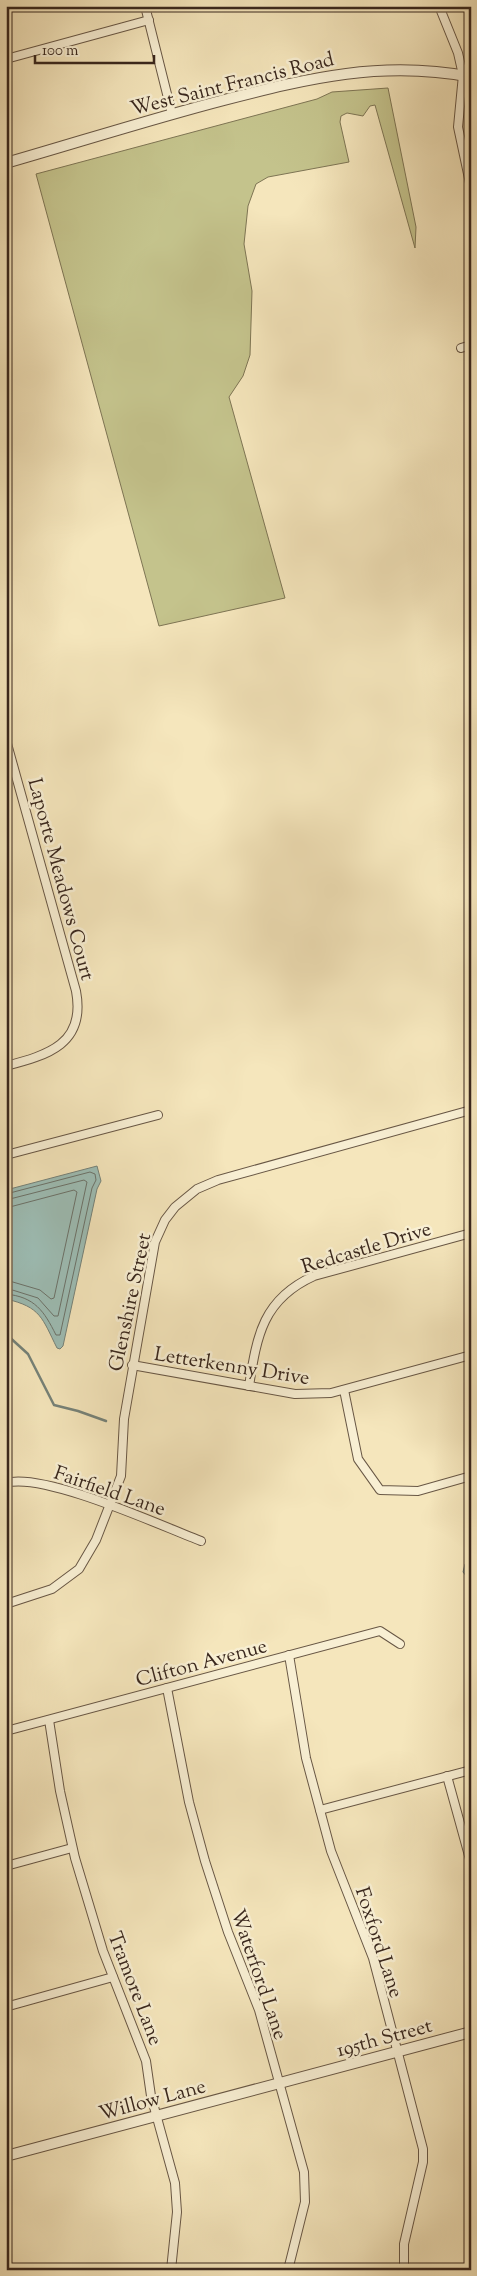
<svg xmlns="http://www.w3.org/2000/svg" width="477" height="2276" font-family="'Sorts Mill Goudy',serif">
<style>
.green{fill:#c4c38c;stroke:#7e7554}
.water{fill:#9dbeb6;stroke:#758279}
.lines{fill:none;stroke-linecap:round;stroke-linejoin:round}
.shore{stroke:#6b726a;stroke-width:1}
.stream{stroke:#758279;stroke-width:2.5}
.minor-casing{stroke:#685745;stroke-width:10}
.tertiary-casing{stroke:#685745;stroke-width:12}
.minor{stroke:#f8efd3;stroke-width:8}
.tertiary{stroke:#f8efd3;stroke-width:10}
.labels{text-anchor:middle;stroke-width:5;stroke-linejoin:round;paint-order:stroke}
.street-label{font-size:20px;fill:#39271d;stroke:#f8efd3}
</style>
<rect width="100%" height="100%" fill="#f5e6bc"/>
<filter id="stains"><feTurbulence type="fractalNoise" baseFrequency=".004" numOctaves="4"/><feColorMatrix values="0 0 0 0 .2 0 0 0 0 .09 0 0 0 0 .02 0 0 0 .5 -.17"/></filter>
<radialGradient id="worn" r=".72"><stop offset=".6" stop-color="#630" stop-opacity="0"/><stop offset="1" stop-color="#630" stop-opacity=".3"/></radialGradient>
<!-- green -->
<polygon class="green" points="388,88 416,227 415,248 375,105 370,106 363,116 347,113 341,116 340,122 349,162 268,177 256,184 248,206 244,244 252,291 250,355 243,376 229,397 285,598 159,626 36,174 317,99 332,92"/>
<!-- water -->
<g class="water">
<path d="M97,1166L101,1181L97,1189L63,1346L60,1349L57,1348C42,1318 41,1307 6,1299V1190Z"/>
<polygon points="471,1561 471,1582 463,1572 465,1564"/>
</g>
<g class="lines">
<!-- shore -->
<g class="shore">
<path d="M6,1194L90,1172L95,1174L96,1180L92,1188L60,1335H56C44,1311 35,1297 6,1294"/>
<polyline points="6,1200 84,1180 87,1182 58,1316 54,1316 38,1298 6,1288"/>
<polyline points="6,1208 74,1190 77,1192 54,1298 51,1299 40,1290 6,1280"/>
</g>
<!-- stream -->
<polyline class="stream" points="6,1334 28,1354 54,1405 78,1411 106,1421"/>
<!-- minor casing -->
<g class="minor-casing">
<g id="minor">
<polyline points="145,6 172,114"/>
<polyline points="439,6 458,53 463,75 458,127 471,188"/>
<polyline points="6,59 149,20"/>
<polyline points="461,348 471,345"/>
<path d="M6,740L76,991C86,1044 48,1055 6,1066"/>
<polyline points="6,1155 158,1115"/>
<polyline points="132,1365 295,1394 331,1393 471,1355"/>
<path d="M249,1386C257,1335 263,1299 314,1276L471,1233"/>
<polyline points="344,1390 358,1459 380,1490 418,1491 471,1476"/>
<path d="M6,1483C44,1472 159,1525 201,1541"/>
<polyline points="6,1604 52,1589 79,1569 96,1540 121,1476 124,1419 155,1242 165,1220 175,1207 197,1189 218,1180 471,1110"/>
<polyline points="289,1655 306,1758 331,1851 373,1958 423,2149 423,2162 404,2244 404,2270"/>
<polyline points="167,1688 189,1802 205,1861 228,1932 259,2010 304,2172 305,2202 288,2270"/>
<polyline points="49,1720 60,1791 75,1858 103,1951 146,2061 151,2096 175,2183 177,2212 171,2270"/>
<polyline points="6,1731 380,1631 400,1644"/>
<polyline points="447,1776 471,1863"/>
<polyline points="320,1810 471,1770"/>
<polyline points="6,1866 72,1848"/>
<polyline points="6,2005 9,2006 113,1977"/>
</g>
</g>
<!-- tertiary casing -->
<g class="tertiary-casing">
<g id="tertiary">
<path d="M6,163C79,142 151,119 224,100C309,78 383,60 471,77"/>
<polyline points="6,2156 471,2032"/>
</g>
</g>
<!-- minor -->
<use href="#minor" class="minor"/>
<!-- tertiary -->
<use href="#tertiary" class="tertiary"/>
</g>
<g class="labels">
<!-- street labels -->
<g class="street-label">
<text transform="translate(232 83) rotate(-14)" y="7">West Saint Francis Road</text>
<text transform="translate(62 879) rotate(75)" y="7">Laporte Meadows Court</text>
<text transform="translate(366 1247) rotate(-17)" y="7">Redcastle Drive</text>
<text transform="translate(129 1302) rotate(-78)" y="7">Glenshire Street</text>
<text transform="translate(232 1365) rotate(9)" y="7">Letterkenny Drive</text>
<text transform="translate(110 1490) rotate(19)" y="7">Fairfield Lane</text>
<text transform="translate(201 1662) rotate(-15)" y="7">Clifton Avenue</text>
<text transform="translate(380 1942) rotate(72)" y="7">Foxford Lane</text>
<text transform="translate(260 1974) rotate(71)" y="7">Waterford Lane</text>
<text transform="translate(136 1988) rotate(69)" y="7">Tramore Lane</text>
<text transform="translate(384 2037) rotate(-15)" y="7">195th Street</text>
<text transform="translate(152 2099) rotate(-15)" y="7">Willow Lane</text>
</g>
</g>
<!-- margin -->
<rect width="477" height="2276" fill="none" stroke="#f5e6bc" stroke-width="25"/>
<rect x="8" y="8" width="462" height="2261" fill="none" stroke="#39271d" stroke-width="2.5"/>
<rect x="12" y="12" width="452" height="2251" fill="none" stroke="#39271d"/>
<!-- scale -->
<path d="M35 55v8h119v-8" fill="none" stroke="#39271d" stroke-width="2.5"/>
<text x="42" y="55" font-size="15" fill="#39271d" stroke="#f8efd3" stroke-width="4" paint-order="stroke">100 m</text>
<rect width="100%" height="100%" filter="url(#stains)"/>
<rect width="100%" height="100%" fill="url(#worn)"/>
</svg>
